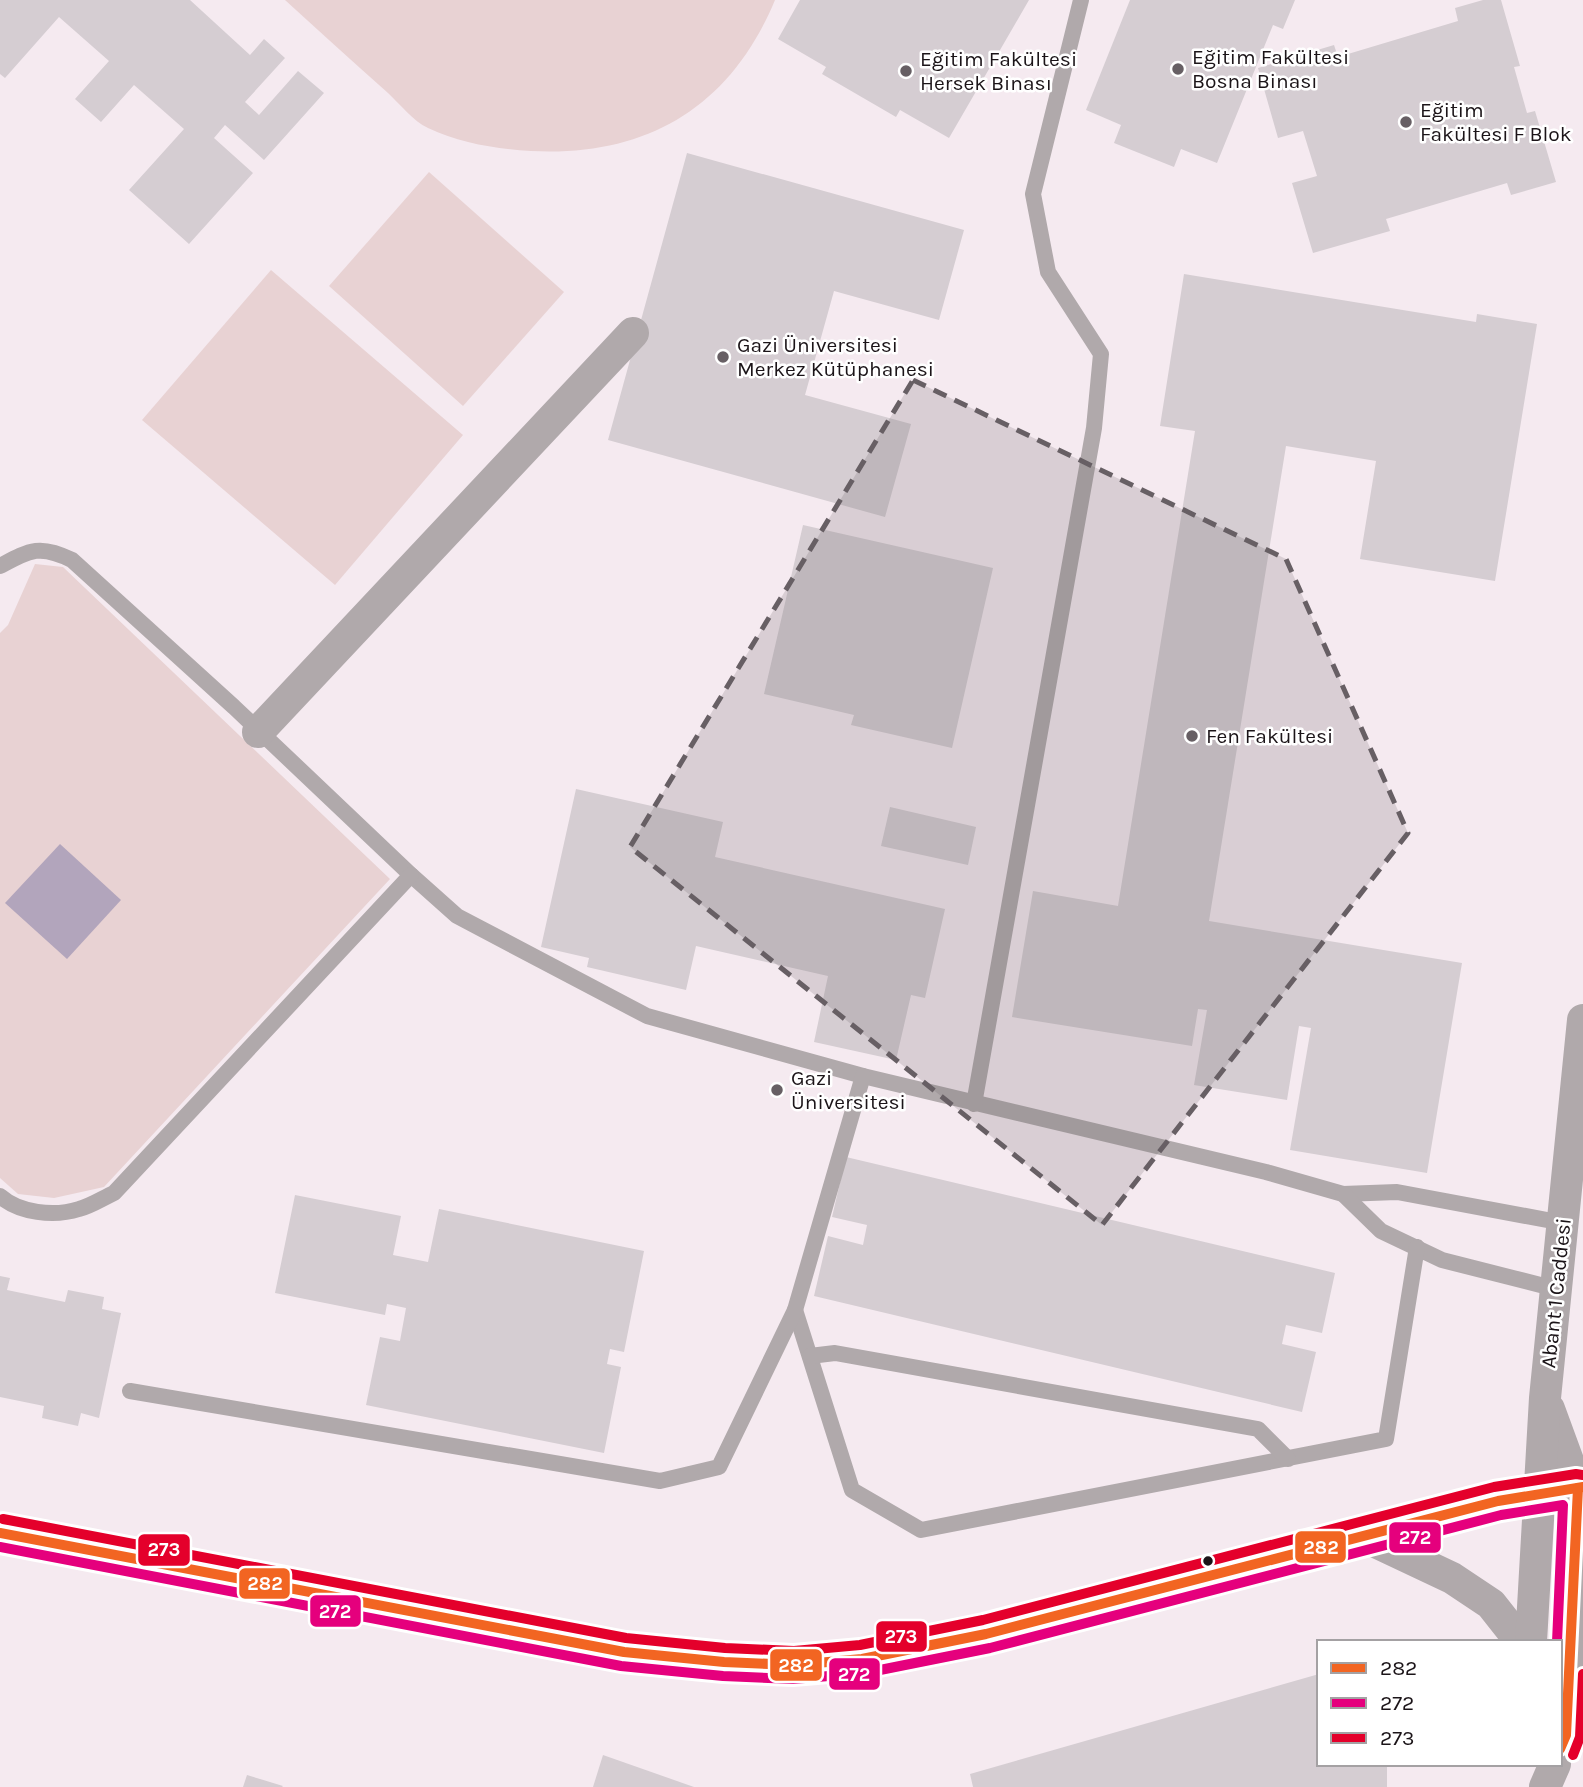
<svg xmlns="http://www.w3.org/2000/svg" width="1583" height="1787" font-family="Karla,sans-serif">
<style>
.green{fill:#e8d2d3}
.water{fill:#b2a5bc}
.building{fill:#d5cdd2}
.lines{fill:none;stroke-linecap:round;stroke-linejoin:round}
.service{stroke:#b0a9ab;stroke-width:16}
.minor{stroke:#b0a9ab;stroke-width:32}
.secondary{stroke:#b0a9ab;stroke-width:38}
.bus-1-casing{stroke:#fff;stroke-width:16}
.bus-2-casing{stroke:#fff;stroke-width:16}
.bus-3-casing{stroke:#fff;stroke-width:16}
.bus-1{stroke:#f26522;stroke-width:10}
.bus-2{stroke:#e5007d;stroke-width:10}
.bus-3{stroke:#e4002b;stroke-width:10}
.marked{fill:#675f64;fill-opacity:0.2;stroke:#675f64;stroke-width:5;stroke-dasharray:14 9;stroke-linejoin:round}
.poi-dot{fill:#675f64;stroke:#fff;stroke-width:2.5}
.bus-dot{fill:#1b1418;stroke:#fff;stroke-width:2.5}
.labels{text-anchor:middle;stroke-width:5;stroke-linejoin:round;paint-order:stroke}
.poi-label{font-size:21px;fill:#1b1418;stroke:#fff;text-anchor:start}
.street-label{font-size:21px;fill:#1b1418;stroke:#fff}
.line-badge{stroke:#fff;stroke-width:2.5}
.badge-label{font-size:19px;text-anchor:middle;font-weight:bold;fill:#fff}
</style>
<rect width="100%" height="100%" fill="#f5eaf0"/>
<!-- green -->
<g class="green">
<path d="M285,0H775C730,108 646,157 531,151C496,149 460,143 428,128C413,121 400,104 388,93C353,62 319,31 285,0Z"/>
<polygon points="429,172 564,292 463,406 329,286"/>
<polygon points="271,270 463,435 335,585 142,420"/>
<polygon points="35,564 63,567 390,879 104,1187 54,1198 18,1194 0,1178 0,633 8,625"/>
</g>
<!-- water -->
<polygon class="water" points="60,844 121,900 67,959 5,903"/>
<!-- building -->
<g class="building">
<polygon points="0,0 190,0 250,55 264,39 285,58 245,102 259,115 298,71 324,93 264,160 225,125 214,138 253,173 189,244 129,190 184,129 134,85 101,122 75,99 109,61 59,17 5,78 0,74"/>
<polygon points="800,0 1029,0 949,138 900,110 896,117 822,74 826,67 778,39"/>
<polygon points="1130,0 1295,0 1283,29 1273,25 1217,163 1181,149 1174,167 1114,143 1121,125 1086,110"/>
<polygon points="1483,0 1501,0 1520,66 1514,67 1527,113 1535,111 1556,182 1511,195 1507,183 1386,219 1390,231 1313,253 1292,183 1317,176 1303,131 1278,138 1258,68 1334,45 1338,57 1458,21 1455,8"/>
<polygon points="687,153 964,230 939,320 834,291 805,395 911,424 885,517 608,440"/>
<polygon points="1184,274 1476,322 1477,314 1537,324 1495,581 1360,559 1376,461 1286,446 1209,921 1462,963 1427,1173 1290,1150 1311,1028 1299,1026 1287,1100 1194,1085 1207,1010 1198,1009 1192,1046 1012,1017 1033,891 1118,906 1195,431 1160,426"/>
<polygon points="803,525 993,568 952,748 851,725 854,715 764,694"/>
<polygon points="576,789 723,822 715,857 945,909 925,998 911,995 896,1060 814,1042 828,976 696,946 686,990 587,967 589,958 541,947"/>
<polygon points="890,807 976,827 968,865 881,846"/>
<polygon points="846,1157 1335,1273 1322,1333 1286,1325 1282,1344 1316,1352 1302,1412 814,1296 828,1236 863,1245 867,1225 832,1217"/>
<polygon points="295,1195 401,1216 393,1255 428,1262 439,1209 644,1251 624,1352 610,1349 607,1364 621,1367 604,1453 366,1405 380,1337 400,1341 406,1308 387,1304 385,1315 275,1293"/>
<polygon points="0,1276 10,1278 7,1290 65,1302 68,1290 104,1297 102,1309 121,1313 99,1418 81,1413 78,1426 42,1418 44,1406 0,1397"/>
<polygon points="1319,1674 1319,1764 1387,1764 1387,1787 973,1787 970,1774"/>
<polygon points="603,1755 694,1787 593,1787"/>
<polygon points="247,1775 283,1786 282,1787 243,1787"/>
</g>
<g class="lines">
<!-- service -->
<g class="service">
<path d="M0,566C30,550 40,544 72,560L234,707L411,875L457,916L647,1016L863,1076L1266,1172L1343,1194L1397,1192L1563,1223"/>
<polyline points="974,1104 1094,428 1101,354 1048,272 1033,194 1081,0"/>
<polyline points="1343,1194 1381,1231 1442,1260 1556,1289"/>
<path d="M0,1196C19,1213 54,1217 79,1209C91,1206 103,1198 114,1193L411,875"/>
<polyline points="795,1310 852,1490 921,1530 1386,1439 1417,1247"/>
<polyline points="810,1356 835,1353 1258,1429 1288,1459"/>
<polyline points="130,1391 660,1481 719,1467 795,1310 863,1076"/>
</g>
<!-- minor -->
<g class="minor">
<polyline points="258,732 633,333"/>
<polyline points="1549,1409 1578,1488 1566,1735 1560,1750"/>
<polyline points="1363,1536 1452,1578 1491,1604 1521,1642"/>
<polyline points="1531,1642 1545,1398 1583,1020"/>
<polyline points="1545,1787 1555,1764"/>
</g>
<!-- secondary -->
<polyline class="secondary" points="0,1533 624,1652 724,1662 794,1665 862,1659 986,1634 1498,1501 1583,1487"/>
<!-- bus-1 casing -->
<g class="bus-1-casing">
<g id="bus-1">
<polyline points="0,1533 624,1652 724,1662 794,1665 862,1659 986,1634 1498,1501 1583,1487"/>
<polyline points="1560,1749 1566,1735 1578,1488"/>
</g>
</g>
<!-- bus-2 casing -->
<g class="bus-2-casing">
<polyline id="bus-2" points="0,1547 621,1666 723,1676 793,1679 865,1673 990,1648 1501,1515 1563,1505 1557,1642"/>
</g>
<!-- bus-3 casing -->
<g class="bus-3-casing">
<g id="bus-3">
<polyline points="3,1519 626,1638 725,1648 794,1651 860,1645 983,1620 1494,1487 1576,1474 1583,1475"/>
<polyline points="1573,1755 1580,1737 1583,1674"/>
</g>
</g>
<!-- bus-1 -->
<use href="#bus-1" class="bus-1"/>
<!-- bus-2 -->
<use href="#bus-2" class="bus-2"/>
<!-- bus-3 -->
<use href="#bus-3" class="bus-3"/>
</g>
<!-- marked area -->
<path class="marked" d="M913,380L1286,559L1408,833L1102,1225L630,847Z"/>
<!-- markers -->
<g class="poi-dot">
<circle cx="1178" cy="69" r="7"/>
<circle cx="906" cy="71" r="7"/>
<circle cx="1406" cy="122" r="7"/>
<circle cx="723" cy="357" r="7"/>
<circle cx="1192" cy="736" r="7"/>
<circle cx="777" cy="1090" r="7"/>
</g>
<circle class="bus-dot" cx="1208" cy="1561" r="6"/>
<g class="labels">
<!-- poi labels -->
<g class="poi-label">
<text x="1192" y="64">Eğitim Fakültesi<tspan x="1192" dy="24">Bosna Binası</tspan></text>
<text x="920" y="66">Eğitim Fakültesi<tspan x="920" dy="24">Hersek Binası</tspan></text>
<text x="1420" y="117">Eğitim<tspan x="1420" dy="24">Fakültesi F Blok</tspan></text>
<text x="737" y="352">Gazi Üniversitesi<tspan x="737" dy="24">Merkez Kütüphanesi</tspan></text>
<text x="1206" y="743">Fen Fakültesi</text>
<text x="791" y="1085">Gazi<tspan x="791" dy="24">Üniversitesi</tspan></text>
</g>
<!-- street labels -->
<g class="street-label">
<text transform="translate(1556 1293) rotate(-84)" y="7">Abant 1 Caddesi</text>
</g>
</g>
<g class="line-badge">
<rect x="1388" y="1521" width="54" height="33" rx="7" fill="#e5007d"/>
<rect x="1294" y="1530" width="53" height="34" rx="7" fill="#f26522"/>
<rect x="137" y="1533" width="54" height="34" rx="7" fill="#e4002b"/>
<rect x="238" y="1567" width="53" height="33" rx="7" fill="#f26522"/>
<rect x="309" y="1594" width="53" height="34" rx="7" fill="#e5007d"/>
<rect x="875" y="1620" width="53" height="33" rx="7" fill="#e4002b"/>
<rect x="769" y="1648" width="54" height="34" rx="7" fill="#f26522"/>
<rect x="828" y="1657" width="53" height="34" rx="7" fill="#e5007d"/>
</g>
<g class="badge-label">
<text x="1415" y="1544">272</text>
<text x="1321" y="1554">282</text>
<text x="164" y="1556">273</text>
<text x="265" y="1590">282</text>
<text x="335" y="1618">272</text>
<text x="901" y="1643">273</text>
<text x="796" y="1672">282</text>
<text x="854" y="1681">272</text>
</g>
<!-- legend -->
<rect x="1317" y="1640" width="245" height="126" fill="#ffffff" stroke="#a4a1a3" stroke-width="2"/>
<rect x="1331" y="1663" width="35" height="10" fill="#f26522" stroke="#a4a1a3" stroke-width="2"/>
<text x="1380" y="1675" font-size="21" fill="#1b1418">282</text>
<rect x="1331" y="1698" width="35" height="10" fill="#e5007d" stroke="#a4a1a3" stroke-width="2"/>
<text x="1380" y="1710" font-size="21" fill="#1b1418">272</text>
<rect x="1331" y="1733" width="35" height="10" fill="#e4002b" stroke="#a4a1a3" stroke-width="2"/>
<text x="1380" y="1745" font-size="21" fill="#1b1418">273</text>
</svg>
